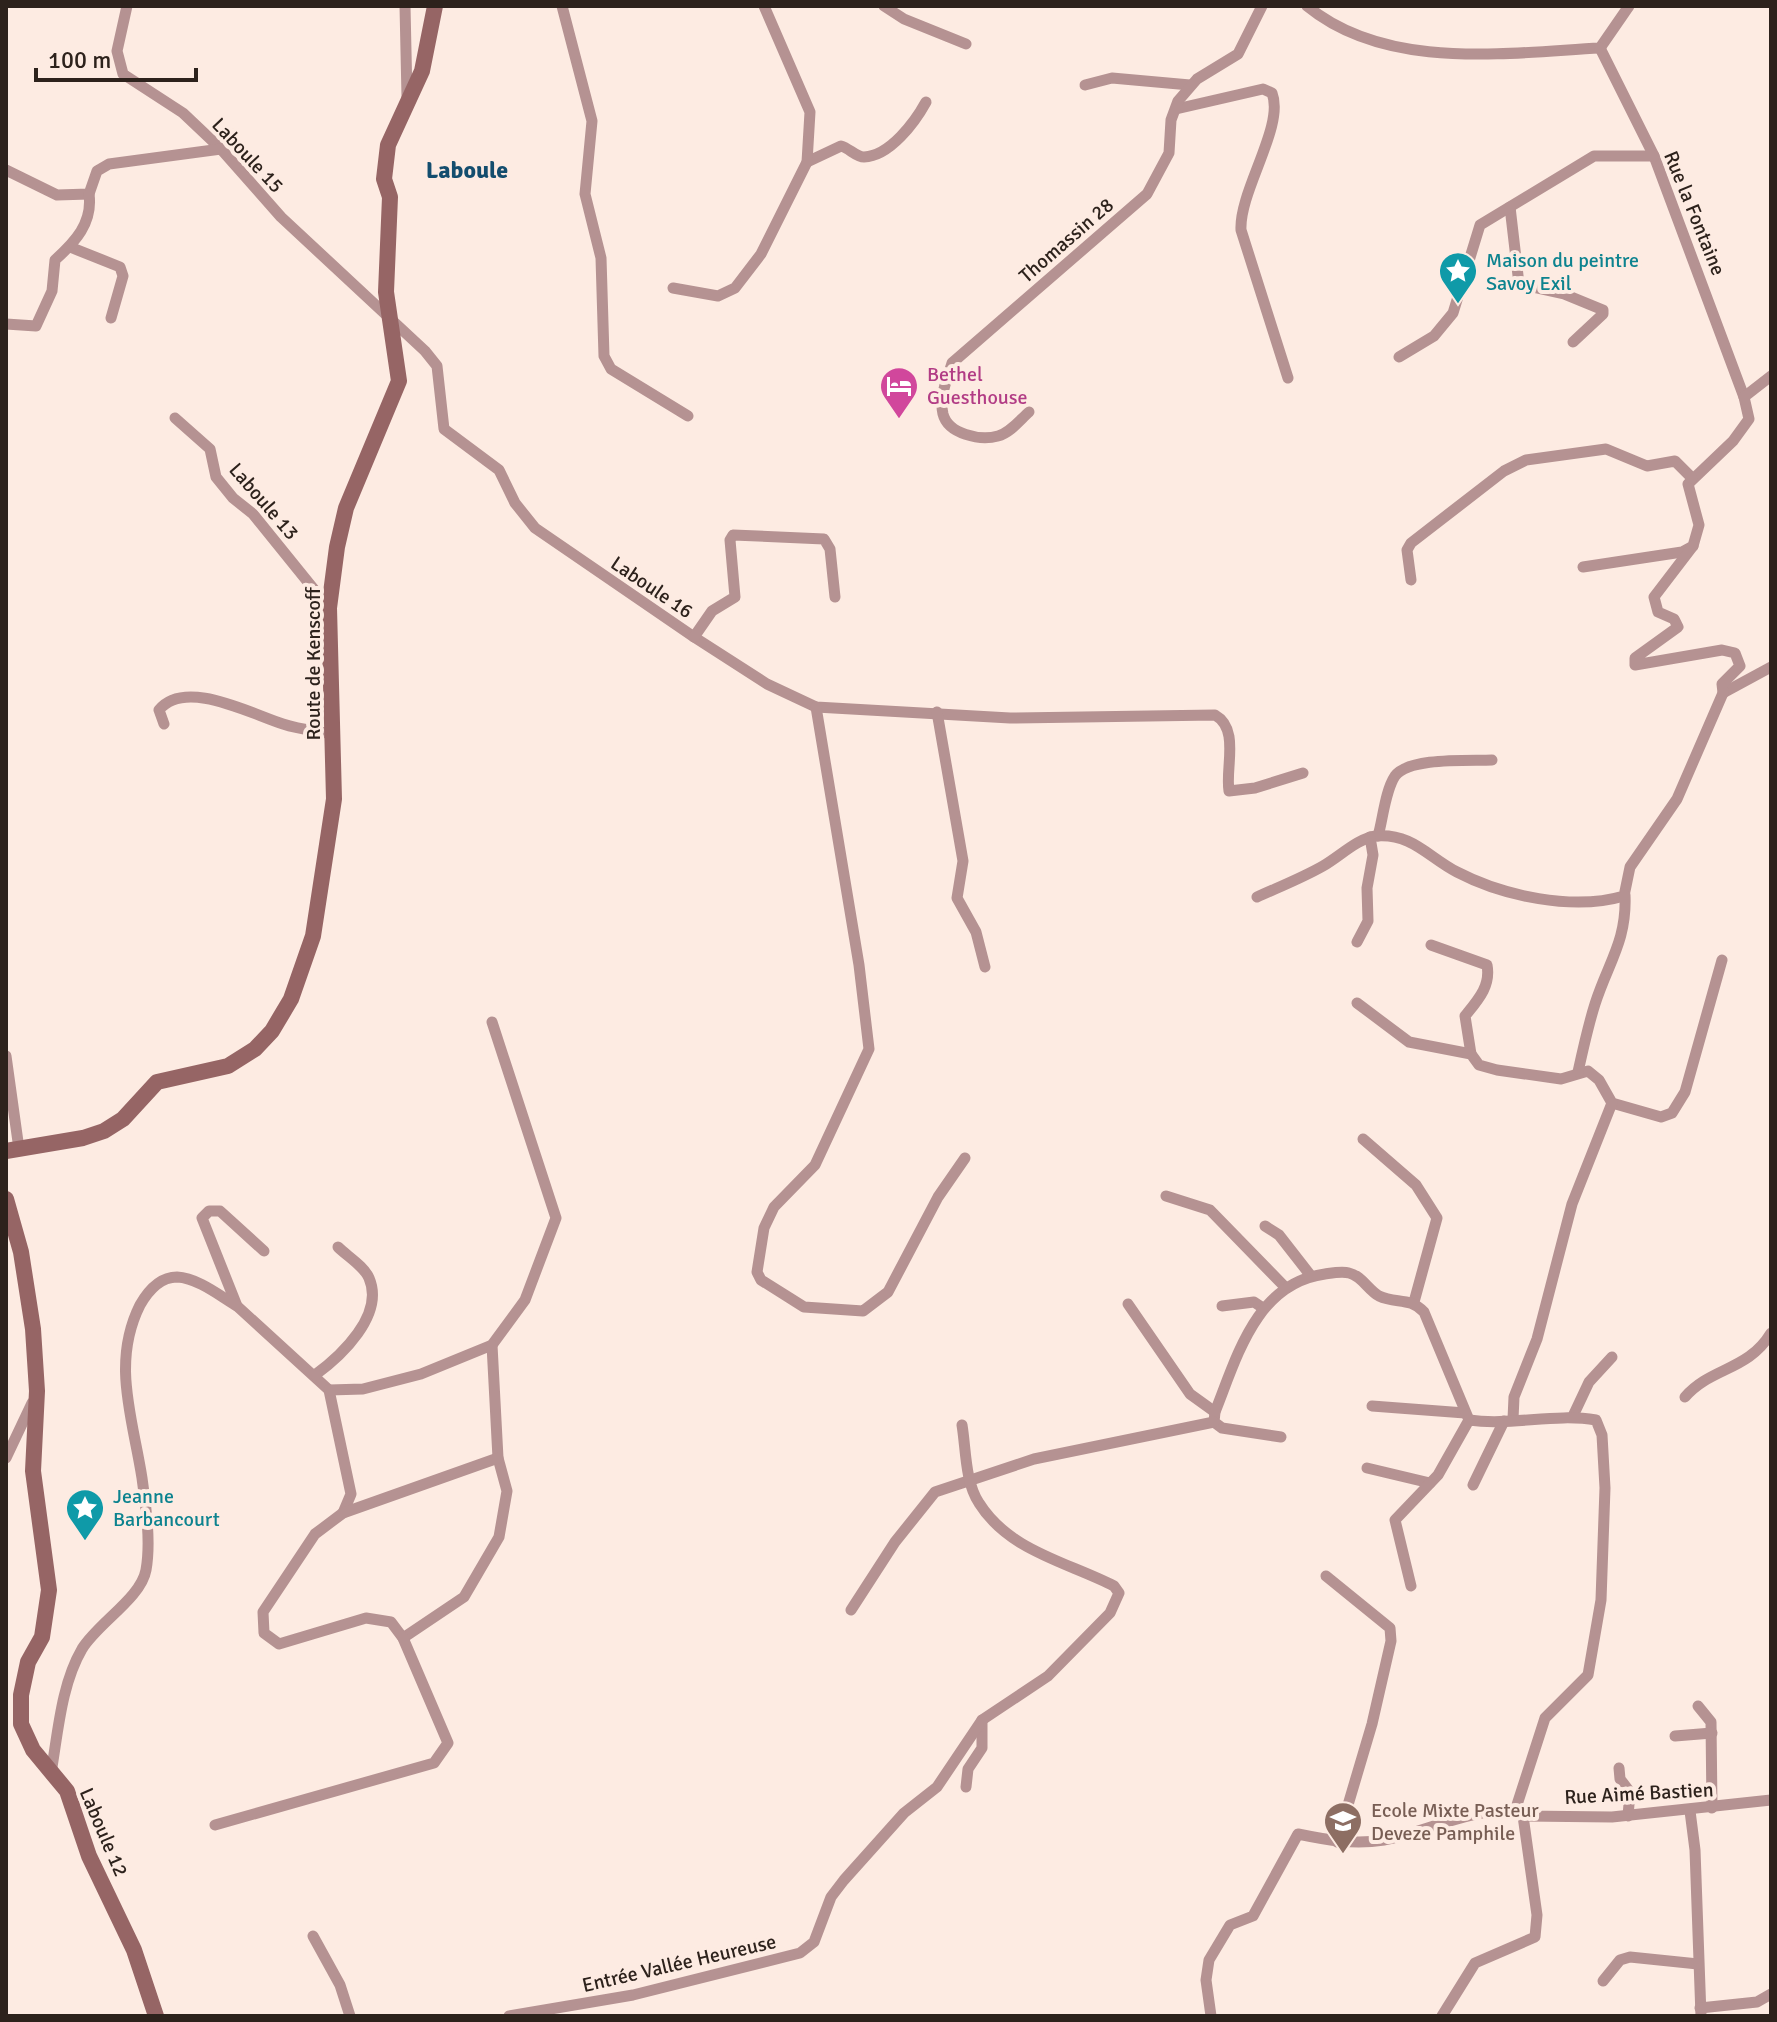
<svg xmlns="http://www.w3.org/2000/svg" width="1777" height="2022" font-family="Signika,sans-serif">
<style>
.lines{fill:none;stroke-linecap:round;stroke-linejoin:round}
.street{stroke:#b59292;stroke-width:11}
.secondary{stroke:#966565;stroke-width:16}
.labels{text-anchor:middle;stroke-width:8;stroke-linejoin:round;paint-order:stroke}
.street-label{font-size:20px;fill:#2d221c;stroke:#fdebe2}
.culture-label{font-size:20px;fill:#0d838f;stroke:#fdebe2;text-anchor:start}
.hotel-label{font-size:20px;fill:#b23c85;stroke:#fdebe2;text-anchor:start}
.education-label{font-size:20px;fill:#785e54;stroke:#fdebe2;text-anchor:start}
.quarter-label{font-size:24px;font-weight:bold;fill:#134d6e;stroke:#fdebe2}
</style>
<rect width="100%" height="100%" fill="#fdebe2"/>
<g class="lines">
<!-- street -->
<g class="street">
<path d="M127,6L117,51L123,74L183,113L221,149L281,217L425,351L437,366L444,429L499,470L515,503L535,528L694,637L767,684L816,707L1010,718L1215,715C1240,729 1225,768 1229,791L1255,788L1303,773"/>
<polyline points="405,6 407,97"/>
<polyline points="562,6 592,121 585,194 601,258 604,356 611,369 688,416"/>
<polyline points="884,6 904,19 966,44"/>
<path d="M1307,6C1386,71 1506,53 1600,48L1629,6"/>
<polyline points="1600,48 1654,156 1744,397"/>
<polyline points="1085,85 1112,78 1190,85"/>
<path d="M1176,109L1263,89L1272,93C1285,126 1239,191 1241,230L1288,378"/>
<path d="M807,162L841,146C849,148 856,157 864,157C890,156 915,122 926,102"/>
<polyline points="6,170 57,195 89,194 97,171 109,164 221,149"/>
<polyline points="1510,207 1519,284 1564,294 1603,310 1603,314 1573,342"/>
<polyline points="70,247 120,267 123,276 111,318"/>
<polyline points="673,288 718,296 735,288 761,254 807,162 810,112 764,6"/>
<path d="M6,324L36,326L52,291L55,260C75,242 93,223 89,194"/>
<polyline points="1399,357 1434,336 1453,313 1480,225 1594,156 1654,156"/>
<path d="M1029,412C1020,420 1010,433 998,436C980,441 948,434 943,414C939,396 947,380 952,363L1147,194L1169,153L1171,120L1178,101L1197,79L1238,54L1262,6"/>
<polyline points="175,418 210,449 216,477 233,498 253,514 329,608"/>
<polyline points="1583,567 1682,552 1693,546 1699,525 1688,484 1733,441 1749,419 1744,397 1771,376"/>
<polyline points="1411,580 1407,550 1411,543 1504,471 1526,460 1606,449 1647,466 1675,461 1692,478"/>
<polyline points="694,637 712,611 735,597 730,540 733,535 824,539 830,549 835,597"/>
<polyline points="1723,693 1771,667"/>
<polyline points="816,707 859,965 869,1049 815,1165 774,1207 764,1228 757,1272 761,1280 804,1307 863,1311 888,1292 938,1197 965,1158"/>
<polyline points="937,712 963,861 957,898 976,932 985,967"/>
<path d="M164,724L159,710C185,678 251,714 283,724C298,729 316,731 332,734"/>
<path d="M1378,836C1383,819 1385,791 1395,776C1409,757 1469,761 1492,760"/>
<path d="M1257,897C1279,887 1302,878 1323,866C1339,857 1358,838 1376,836C1412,833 1428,857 1457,872C1503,896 1573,911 1624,896L1630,867L1677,799L1723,693L1722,684L1740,666L1735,653L1722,650L1635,665V658L1678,627L1674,619L1658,612L1654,597L1693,546"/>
<polyline points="1357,942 1368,921 1367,888 1373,855 1370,837"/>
<path d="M1431,945L1487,965C1491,986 1478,1000 1465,1016L1471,1054"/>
<polyline points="1357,1003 1409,1042 1471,1054 1479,1065 1497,1070 1561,1079 1588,1071 1599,1080 1612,1103 1661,1117 1672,1113 1685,1092 1722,960"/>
<polyline points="6,1056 19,1149"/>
<path d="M1578,1072C1583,1049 1588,1026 1595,1004C1608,963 1627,941 1625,895"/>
<polyline points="1363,1139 1416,1185 1437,1218 1414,1302"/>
<polyline points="1166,1196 1210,1210 1285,1287"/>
<polyline points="1265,1226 1279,1235 1311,1276"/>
<polyline points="264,1251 220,1211 209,1211 202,1218 237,1306 329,1390 351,1494 343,1513"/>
<polyline points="1128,1304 1190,1394 1215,1412"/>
<polyline points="1222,1306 1254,1302 1263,1308"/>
<path d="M315,1375C341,1356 385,1315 369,1278C364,1266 347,1256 338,1247"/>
<polyline points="329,1390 363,1389 421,1374 492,1345 525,1300 556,1218 492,1022"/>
<path d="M1685,1397C1711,1367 1748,1371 1771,1333"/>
<polyline points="1372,1406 1465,1413"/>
<polyline points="1573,1416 1589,1382 1612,1357"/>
<polyline points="1513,1419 1514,1397 1537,1339 1572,1204 1612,1103"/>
<path d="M1281,1437L1222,1428L1214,1422L1215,1412C1237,1357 1256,1283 1325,1274C1332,1273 1342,1271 1349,1273C1362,1276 1368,1290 1379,1296C1396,1304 1410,1297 1424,1312L1469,1420"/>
<polyline points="6,1458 32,1403"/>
<polyline points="1367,1468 1430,1483"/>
<polyline points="1473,1485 1504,1421"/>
<polyline points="1326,1576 1390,1628 1391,1641 1372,1724 1337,1842"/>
<path d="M1411,1586L1395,1520L1438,1475L1469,1420C1511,1426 1554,1413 1596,1420L1602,1435L1605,1488L1601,1600L1588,1675L1545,1718L1515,1811"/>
<polyline points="851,1610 895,1542 935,1492 1034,1459 1214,1422"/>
<polyline points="403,1638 464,1597 499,1537 507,1491 498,1458 492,1345"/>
<polyline points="1698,1706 1711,1722 1712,1808"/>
<polyline points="1675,1736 1712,1733"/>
<polyline points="1619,1768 1620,1779 1630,1792 1628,1816"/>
<path d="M51,1773C58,1733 61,1685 82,1649C98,1623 141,1598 146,1570C151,1542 146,1507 142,1478C133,1419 111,1363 140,1305C148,1291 160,1277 177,1277C198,1278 220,1296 237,1306"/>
<polyline points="966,1787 968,1769 982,1748 982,1720"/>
<polyline points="1690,1811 1695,1850 1701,2016"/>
<polyline points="215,1825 434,1763 448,1743 403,1638 391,1622 366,1618 279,1644 264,1633 263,1612 315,1534 343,1513 498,1458"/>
<polyline points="313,1936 340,1985 350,2016"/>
<polyline points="1603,1981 1620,1960 1630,1957 1698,1964"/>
<polyline points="1700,2008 1757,2002 1771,1994"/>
<path d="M509,2016L633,1995L800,1953L814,1942L831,1897L844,1880L904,1813L937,1787L982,1720L1048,1676L1110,1613L1119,1593L1114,1586C1067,1562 1009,1551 979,1503C965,1482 966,1449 962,1425"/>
<path d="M1211,2016L1206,1980L1209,1960L1230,1925L1253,1916L1298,1834C1327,1840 1354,1845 1384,1840C1418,1835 1494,1798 1523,1816L1612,1817L1771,1800"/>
<polyline points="1442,2016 1475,1963 1535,1937 1537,1915 1523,1816"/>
</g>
<!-- secondary -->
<g class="secondary">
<polyline points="6,1151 83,1138 104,1131 123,1119 157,1082 228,1066 255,1049 272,1031 291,999 313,936 334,799 329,608 337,547 346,508 399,381 386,292 390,197 384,179 388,145 422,71 435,6"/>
<polyline points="6,1199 21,1252 33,1329 37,1391 33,1471 49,1590 42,1637 28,1662 21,1695 21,1724 33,1750 67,1791 89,1856 134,1950 156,2016"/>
</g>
</g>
<!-- icons -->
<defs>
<g id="sight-pin" transform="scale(2)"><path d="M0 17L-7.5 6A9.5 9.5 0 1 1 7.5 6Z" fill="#0f9aa8" stroke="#fdebe2"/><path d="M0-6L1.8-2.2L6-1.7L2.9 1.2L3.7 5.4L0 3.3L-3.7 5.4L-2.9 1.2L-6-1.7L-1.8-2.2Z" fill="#fff"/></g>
<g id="hotel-pin" transform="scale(2)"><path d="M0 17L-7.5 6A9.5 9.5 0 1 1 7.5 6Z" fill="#d1479c" stroke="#fdebe2"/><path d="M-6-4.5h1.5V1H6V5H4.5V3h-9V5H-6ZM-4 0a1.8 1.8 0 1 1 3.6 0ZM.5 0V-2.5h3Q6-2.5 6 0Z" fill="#fff"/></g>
<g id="school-pin" transform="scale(2)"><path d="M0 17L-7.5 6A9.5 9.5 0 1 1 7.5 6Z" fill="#8d6e63" stroke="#fdebe2"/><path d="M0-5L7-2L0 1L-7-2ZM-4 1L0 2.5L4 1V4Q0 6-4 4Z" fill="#fff"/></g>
</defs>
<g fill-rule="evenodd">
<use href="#sight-pin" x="1458" y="271"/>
<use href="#hotel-pin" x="899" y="386"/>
<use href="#sight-pin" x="85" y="1508"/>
<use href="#school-pin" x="1343" y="1821"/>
</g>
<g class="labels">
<!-- street labels -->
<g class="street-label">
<text transform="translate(248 155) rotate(47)" y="7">Laboule 15</text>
<text transform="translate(1695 213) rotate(68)" y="7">Rue la Fontaine</text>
<text transform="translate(1066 240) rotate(-41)" y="7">Thomassin 28</text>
<text transform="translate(264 501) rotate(49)" y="7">Laboule 13</text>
<text transform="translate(652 587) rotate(34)" y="7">Laboule 16</text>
<text transform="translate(313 664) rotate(-90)" y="7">Route de Kenscoff</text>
<text transform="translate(1639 1793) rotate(-3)" y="7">Rue Aimé Bastien</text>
<text transform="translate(104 1832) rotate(67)" y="7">Laboule 12</text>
<text transform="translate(679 1963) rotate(-13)" y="7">Entrée Vallée Heureuse</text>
</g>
<!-- culture labels -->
<g class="culture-label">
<text x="1486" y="267">Maison du peintre<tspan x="1486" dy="23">Savoy Exil</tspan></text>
<text x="113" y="1503">Jeanne<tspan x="113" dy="23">Barbancourt</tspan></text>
</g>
<!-- hotel labels -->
<g class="hotel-label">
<text x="927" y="381">Bethel<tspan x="927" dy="23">Guesthouse</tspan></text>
</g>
<!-- education labels -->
<g class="education-label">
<text x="1371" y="1817">Ecole Mixte Pasteur<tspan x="1371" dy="23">Deveze Pamphile</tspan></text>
</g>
<!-- quarter labels -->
<g class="quarter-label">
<text x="467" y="178">Laboule</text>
</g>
</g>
<!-- border -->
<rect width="1777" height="2022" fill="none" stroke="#2d221c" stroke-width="16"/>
<!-- scale -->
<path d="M36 68v12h160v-12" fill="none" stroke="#2d221c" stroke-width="4"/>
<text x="48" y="68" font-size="24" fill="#2d221c" stroke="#fdebe2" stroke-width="6" paint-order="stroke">100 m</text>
</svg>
